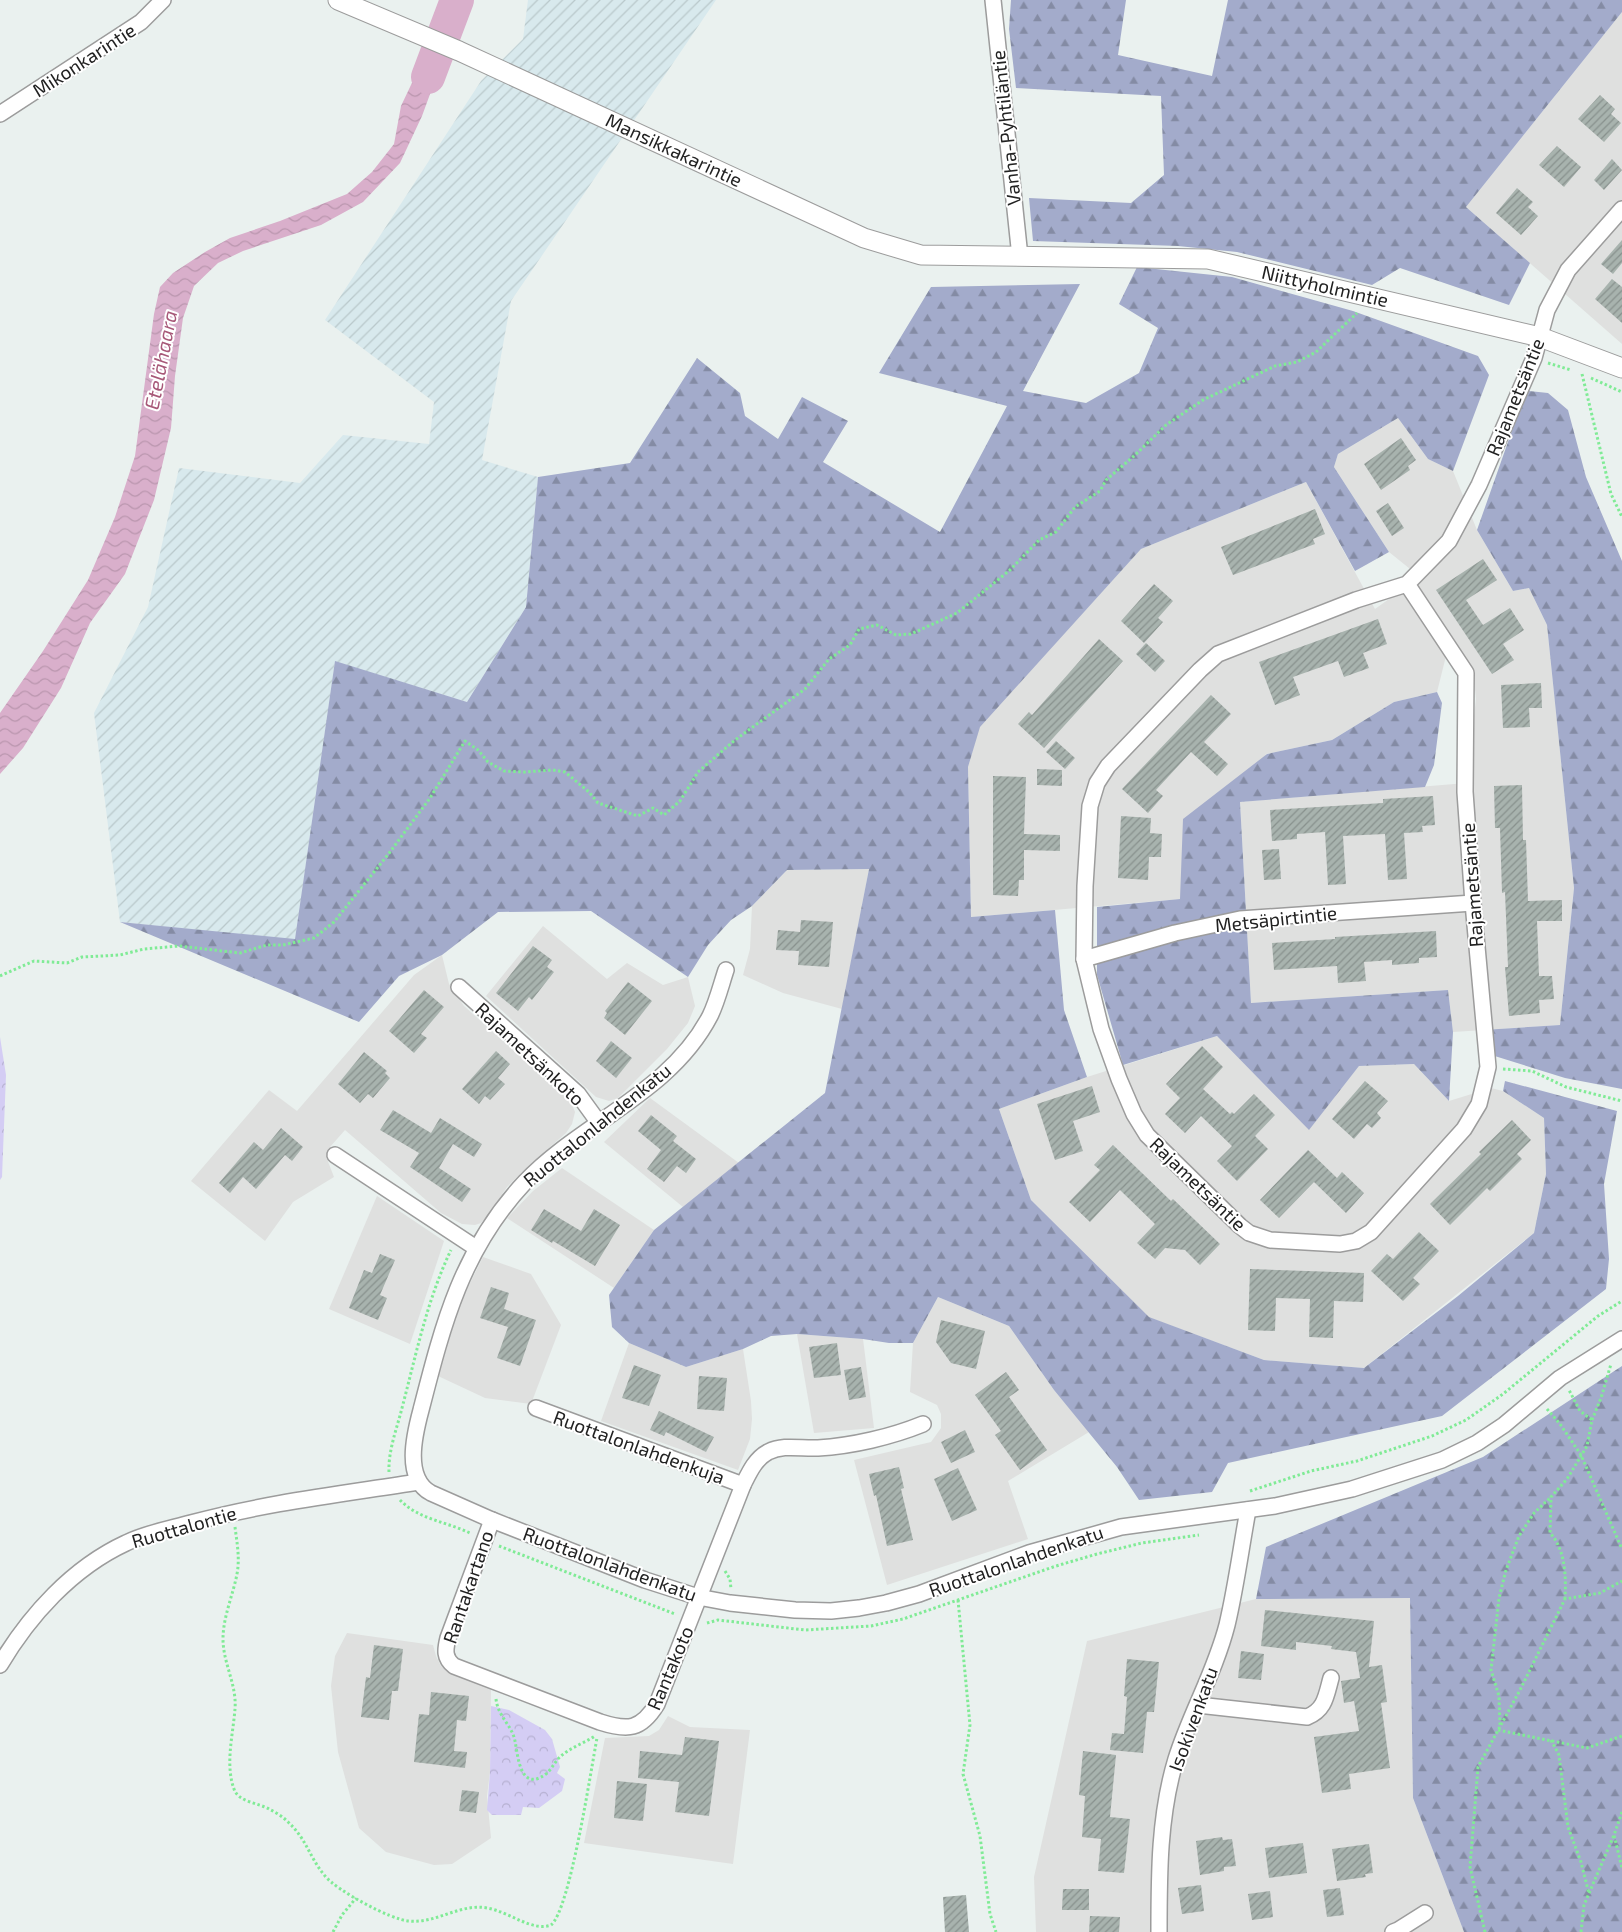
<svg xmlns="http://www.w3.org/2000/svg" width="1622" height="1932" font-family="'Exo 2',sans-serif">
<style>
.residential{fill:#dfe0df}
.farmland{fill:url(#farmland-furrows)}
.forest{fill:url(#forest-firs)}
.park{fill:url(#park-crowns)}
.water{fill:url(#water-waves)}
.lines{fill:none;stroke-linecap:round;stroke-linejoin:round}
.river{stroke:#d9afcb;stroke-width:34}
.building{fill:url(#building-hatch)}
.minor-casing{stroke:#9c9c9c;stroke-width:18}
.tertiary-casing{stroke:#9c9c9c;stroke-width:21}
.path{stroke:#80eb96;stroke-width:3;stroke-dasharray:2.5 2.5;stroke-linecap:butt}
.minor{stroke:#fff;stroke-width:15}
.tertiary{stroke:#fff;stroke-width:19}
.labels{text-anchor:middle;stroke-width:4;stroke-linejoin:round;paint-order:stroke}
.street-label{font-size:19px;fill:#222;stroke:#fff}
.water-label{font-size:20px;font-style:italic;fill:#a75878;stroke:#fff}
</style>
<defs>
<pattern id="farmland-furrows" width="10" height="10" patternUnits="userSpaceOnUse" patternTransform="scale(1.25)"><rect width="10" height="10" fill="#d8e9ed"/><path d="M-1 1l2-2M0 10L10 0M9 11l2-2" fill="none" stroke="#b9c8cb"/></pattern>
<pattern id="forest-firs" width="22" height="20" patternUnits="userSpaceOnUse" patternTransform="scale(1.25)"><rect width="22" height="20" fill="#a3abcb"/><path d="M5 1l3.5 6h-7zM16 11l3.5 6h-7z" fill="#848ba4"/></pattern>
<pattern id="park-crowns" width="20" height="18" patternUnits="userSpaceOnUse" patternTransform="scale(1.25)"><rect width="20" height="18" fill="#d4cdf4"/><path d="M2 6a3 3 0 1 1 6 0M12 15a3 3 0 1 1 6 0" fill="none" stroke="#b6b0d1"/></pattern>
<pattern id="water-waves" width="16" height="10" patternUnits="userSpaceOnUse" patternTransform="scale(1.25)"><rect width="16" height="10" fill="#d9afcb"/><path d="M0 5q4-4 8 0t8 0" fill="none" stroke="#ba96ae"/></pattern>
<pattern id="building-hatch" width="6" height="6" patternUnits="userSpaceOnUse" patternTransform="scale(1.25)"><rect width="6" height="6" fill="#a8b3ae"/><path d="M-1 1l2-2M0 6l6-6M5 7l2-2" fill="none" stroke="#88918d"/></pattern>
</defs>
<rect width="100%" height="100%" fill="#eaf1ef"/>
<!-- residential -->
<g class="residential">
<polygon points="1622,12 1622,344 1466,207"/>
<polygon points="1398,418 1428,459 1453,471 1477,530 1513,591 1529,588 1547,625 1574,888 1560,1025 1453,1032 1448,990 1251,1003 1240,802 1466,783 1476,699 1473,670 1451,636 1437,692 1394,702 1332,740 1266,754 1181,899 971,917 968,767 979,727 1141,549 1306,482 1375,609 1420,577 1389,552 1334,467 1338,454"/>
<polygon points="869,869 842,1009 783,993 743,975 750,949 752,906 787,870"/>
<polygon points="543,926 607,979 627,963 663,985 688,977 695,1006 688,1023 667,1049 618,1098 609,1101 596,1097 486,996"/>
<polygon points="442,955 449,984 464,1006 571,1102 575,1112 572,1124 566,1133 527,1167 507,1187 488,1215 481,1223 475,1225 462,1224 441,1213 345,1130 330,1147 327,1159 334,1177 293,1202 265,1241 191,1181 269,1090 297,1111 414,975"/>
<polygon points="1217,1036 1309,1129 1359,1066 1414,1064 1449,1101 1491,1088 1503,1091 1544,1118 1546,1174 1534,1233 1364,1368 1264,1360 1148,1317 1031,1200 999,1109 1087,1077"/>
<polygon points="650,1098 739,1163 683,1207 604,1142"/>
<polygon points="562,1168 654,1230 614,1288 507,1218 533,1191"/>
<polygon points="377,1196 444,1241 410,1344 329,1309"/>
<polygon points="483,1257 531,1274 561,1325 531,1404 485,1398 438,1376 460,1303"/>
<polygon points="938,1297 1009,1326 1054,1390 1089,1432 1008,1481 1028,1539 887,1585 854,1460 931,1442 941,1428 941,1414 937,1405 910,1392 913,1343"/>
<polygon points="797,1334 863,1339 874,1428 814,1433"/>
<polygon points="629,1343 686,1367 743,1349 751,1401 752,1419 750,1439 738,1470 601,1421"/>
<polygon points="1410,1598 1413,1798 1464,1932 1036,1932 1034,1877 1087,1641 1256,1599"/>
<polygon points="347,1633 433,1645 436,1656 441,1666 450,1673 491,1688 490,1772 487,1796 491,1838 452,1864 434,1865 386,1852 359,1828 338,1752 331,1686 335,1656"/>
<polygon points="668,1716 690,1727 750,1730 733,1864 584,1843 605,1738 649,1736 659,1730"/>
</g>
<!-- farmland -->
<polygon class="farmland" points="528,0 716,0 511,301 482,460 538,477 526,607 467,702 335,662 295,940 120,922 94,713 148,607 179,468 300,483 343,435 429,444 434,402 325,320 481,81 523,39"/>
<!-- forest -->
<g class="forest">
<polygon points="1011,0 1126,0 1118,55 1212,76 1228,0 1622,0 1622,12 1466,207 1530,263 1509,305 1400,268 1372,285 1237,252 1178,246 1033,241 1029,198 1131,203 1164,175 1161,96 1016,88 1009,29"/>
<polygon points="1137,267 1232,277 1353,311 1478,356 1489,375 1453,471 1428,459 1398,418 1338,454 1334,467 1389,552 1355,571 1306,482 1141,549 980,727 968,767 971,917 1055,910 1064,1010 1087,1077 999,1109 1031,1200 1149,1317 1264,1360 1364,1368 1458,1296 1534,1233 1546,1174 1544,1118 1503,1091 1505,1081 1617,1111 1604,1184 1609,1259 1606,1289 1442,1416 1228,1463 1212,1492 1139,1500 1117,1467 1054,1390 1009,1326 938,1297 913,1343 889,1343 863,1339 797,1334 771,1336 743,1349 686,1367 629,1343 612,1327 609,1295 654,1230 825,1093 869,869 787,870 752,906 731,920 708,945 688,977 591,911 498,912 442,955 399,976 359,1022 120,922 295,939 335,661 467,702 526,607 538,477 630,463 697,358 740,393 745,416 778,439 802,397 848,421 823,462 940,532 1007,406 879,373 931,287 1080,284 1023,391 1086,403 1139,373 1158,328 1119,304"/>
<polygon points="1529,391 1548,393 1568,410 1586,477 1622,561 1622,1089 1565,1078 1485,1053 1483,1030 1560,1025 1574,888 1547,625 1529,588 1513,591 1477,530 1515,422"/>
<polygon points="1437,692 1442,703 1434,765 1425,787 1240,802 1251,1003 1448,990 1453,1032 1449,1101 1414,1064 1359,1066 1309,1130 1217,1036 1123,1065 1097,975 1097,907 1180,899 1183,819 1267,754 1332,740 1394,702"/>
<polygon points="1622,1366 1622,1932 1464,1932 1413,1798 1410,1598 1256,1599 1266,1547 1483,1457"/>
</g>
<!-- park -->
<g class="park">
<polygon points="0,1037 6,1075 2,1177 0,1180"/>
<polygon points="491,1706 509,1710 545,1730 552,1739 560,1767 557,1773 565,1779 562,1791 539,1808 523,1807 521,1815 492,1815 487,1810 490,1772"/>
</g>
<!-- water -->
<polygon class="water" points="428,49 444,56 422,116 400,163 363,202 321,225 243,251 218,263 194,286 183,318 175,376 171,428 154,500 125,574 90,623 61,688 23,748 0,774 0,713 43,651 88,580 115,517 135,456 154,314 160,287 173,273 205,252 230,238 280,221 347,194 372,172 394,144 401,106"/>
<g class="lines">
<!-- river -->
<polyline class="river" points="428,77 457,0"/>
</g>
<!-- building -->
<g class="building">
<polygon points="1600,95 1615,109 1611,114 1621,123 1604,142 1578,119"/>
<polygon points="1557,146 1581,167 1564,187 1539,165"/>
<polygon points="1612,159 1622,170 1604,190 1594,180"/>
<polygon points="1517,188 1533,202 1528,207 1538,216 1521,235 1496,213"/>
<polygon points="1622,240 1622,263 1613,274 1601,264"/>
<polygon points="1612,279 1622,287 1622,323 1595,299"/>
<polygon points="1401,438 1416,460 1408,466 1410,470 1381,490 1364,464"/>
<polygon points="1388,503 1404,528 1392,536 1376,511"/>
<polygon points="1315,509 1325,534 1313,539 1315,544 1233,575 1221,547"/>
<polygon points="1483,559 1497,580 1466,600 1483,625 1510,608 1524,630 1503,644 1514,660 1492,674 1436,590"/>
<polygon points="1154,584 1173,601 1158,618 1163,622 1144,643 1121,621"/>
<polygon points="1378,619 1387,644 1363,653 1369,668 1344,677 1338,661 1293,677 1300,695 1275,705 1259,662"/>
<polygon points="1099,639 1123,661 1044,748 1018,724 1029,712 1032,715"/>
<polygon points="1146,643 1165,661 1155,672 1136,654"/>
<polygon points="1541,683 1542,708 1529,708 1530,727 1503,728 1501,685"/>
<polygon points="1211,695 1231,714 1204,742 1228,764 1217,776 1191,752 1156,790 1163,796 1148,813 1122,789"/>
<polygon points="1056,741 1075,758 1065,769 1046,752"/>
<polygon points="1037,769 1062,770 1062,786 1037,785"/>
<polygon points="993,776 1026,777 1024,834 1060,835 1060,851 1024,850 1024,880 1019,880 1018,896 993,895"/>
<polygon points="1522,785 1523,840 1526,840 1528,901 1562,900 1562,921 1537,921 1539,976 1552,976 1554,999 1539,1000 1540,1013 1509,1016 1505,967 1508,967 1505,892 1502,893 1500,828 1495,828 1494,786"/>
<polygon points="1433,796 1435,825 1422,826 1423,832 1404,833 1407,879 1388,880 1385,834 1343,836 1346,884 1328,885 1325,832 1297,834 1297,839 1272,841 1270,810 1383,803 1383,799"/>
<polygon points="1121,816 1151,818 1150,833 1162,834 1161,857 1149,857 1148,880 1118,878"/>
<polygon points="1279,849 1281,879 1264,880 1262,850"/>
<polygon points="801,920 833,922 829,967 798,965 799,951 776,950 778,930 800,932"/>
<polygon points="1436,931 1437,957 1419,958 1419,963 1392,965 1392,960 1364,962 1366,981 1338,983 1337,966 1274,970 1272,943 1335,939 1335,937"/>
<polygon points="533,946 552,960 547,967 554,972 532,1000 529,997 518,1011 496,993"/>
<polygon points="628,982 652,1001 625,1035 604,1018 607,1013 605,1011"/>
<polygon points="424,990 444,1007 421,1034 427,1038 414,1053 389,1031"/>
<polygon points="611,1041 632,1058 616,1078 596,1061"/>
<polygon points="1202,1046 1223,1067 1203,1089 1230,1114 1232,1112 1234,1114 1254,1094 1275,1115 1255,1136 1268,1149 1237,1181 1217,1161 1232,1146 1201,1116 1185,1133 1165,1114 1180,1098 1166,1084"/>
<polygon points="496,1051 510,1064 498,1078 505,1084 490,1100 485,1096 479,1104 462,1089"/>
<polygon points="364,1052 387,1071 385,1073 390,1078 373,1098 368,1094 360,1103 338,1084"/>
<polygon points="1365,1081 1388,1101 1377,1113 1381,1118 1372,1128 1367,1124 1354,1139 1332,1119"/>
<polygon points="1092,1086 1100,1112 1073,1121 1083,1151 1055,1160 1037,1104"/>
<polygon points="393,1110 431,1133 440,1118 482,1144 474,1157 453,1144 439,1168 471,1189 462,1202 410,1167 419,1153 380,1130"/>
<polygon points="651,1115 677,1136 673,1141 696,1159 686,1173 677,1166 664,1182 647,1169 661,1150 638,1131"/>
<polygon points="1512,1120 1531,1140 1517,1154 1522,1159 1490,1191 1487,1188 1450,1225 1430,1204 1481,1154 1479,1152"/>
<polygon points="281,1128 303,1147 292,1161 285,1155 256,1189 243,1177 230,1193 219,1183 254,1142 263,1150"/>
<polygon points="1113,1145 1171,1201 1173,1199 1220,1244 1200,1265 1185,1250 1165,1248 1155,1259 1137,1243 1155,1224 1120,1190 1090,1222 1069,1202 1100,1170 1094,1165"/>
<polygon points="1308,1150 1337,1178 1342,1172 1364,1193 1346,1213 1314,1182 1279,1218 1260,1200"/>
<polygon points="544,1209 581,1231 594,1209 620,1225 595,1266 553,1241 552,1243 531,1230"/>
<polygon points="1419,1232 1439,1251 1413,1278 1420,1284 1403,1301 1371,1271 1387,1254 1393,1259"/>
<polygon points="380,1254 395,1260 380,1295 387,1298 378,1320 349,1308 364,1270 372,1273"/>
<polygon points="1250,1269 1364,1273 1363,1302 1334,1301 1333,1338 1309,1337 1310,1299 1276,1298 1275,1331 1248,1330"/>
<polygon points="491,1287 509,1293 504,1309 536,1320 520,1366 497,1358 508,1327 480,1318"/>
<polygon points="941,1320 985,1331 976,1369 951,1363 936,1342"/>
<polygon points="837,1343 841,1375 814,1378 809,1347"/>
<polygon points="634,1365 661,1375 649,1406 622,1398"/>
<polygon points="861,1367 866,1397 849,1400 844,1370"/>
<polygon points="1006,1372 1019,1390 1009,1397 1047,1450 1020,1470 995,1435 1001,1431 975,1395"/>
<polygon points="699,1376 727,1378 724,1411 697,1409"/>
<polygon points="659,1411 714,1437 706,1452 666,1432 664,1436 650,1430"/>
<polygon points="965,1430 975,1452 951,1463 941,1442"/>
<polygon points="899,1467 904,1488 901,1489 913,1540 887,1546 876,1495 874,1496 869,1474"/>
<polygon points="958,1468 977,1510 952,1521 934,1479"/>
<polygon points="1265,1610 1374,1621 1369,1667 1382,1665 1387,1702 1381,1703 1390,1768 1349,1774 1351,1789 1322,1793 1314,1737 1359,1731 1354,1701 1344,1703 1341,1681 1360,1678 1356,1652 1331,1649 1332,1646 1296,1642 1296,1650 1261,1646"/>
<polygon points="374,1645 403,1649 398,1691 392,1691 389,1720 361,1717 366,1677 370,1678"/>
<polygon points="1241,1651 1264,1654 1261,1680 1238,1678"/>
<polygon points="1127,1659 1159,1662 1154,1712 1147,1712 1143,1753 1110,1750 1112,1733 1124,1734 1127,1697 1124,1696"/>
<polygon points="431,1692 469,1696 466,1721 457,1720 454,1751 467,1752 465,1768 414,1762 419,1714 429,1715"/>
<polygon points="685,1737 719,1741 709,1816 675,1812 679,1782 638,1778 640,1751 682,1755"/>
<polygon points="1083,1751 1116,1755 1110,1817 1130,1819 1124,1873 1098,1871 1101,1839 1082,1837 1085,1796 1079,1795"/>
<polygon points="617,1781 647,1784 643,1821 614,1818"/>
<polygon points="462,1790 479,1792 476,1813 459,1811"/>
<polygon points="1222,1837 1223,1840 1232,1839 1236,1866 1224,1867 1224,1871 1200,1875 1196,1841"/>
<polygon points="1303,1843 1307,1873 1269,1878 1265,1848"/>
<polygon points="1369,1844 1373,1873 1365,1874 1366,1877 1337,1881 1332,1849"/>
<polygon points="1201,1885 1204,1911 1182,1914 1178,1888"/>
<polygon points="1340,1888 1344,1915 1327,1917 1323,1890"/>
<polygon points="1063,1889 1089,1889 1089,1910 1062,1910"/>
<polygon points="1270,1891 1273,1917 1252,1920 1248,1894"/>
<polygon points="966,1895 969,1932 945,1932 943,1897"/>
<polygon points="1090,1916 1120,1917 1119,1932 1089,1932"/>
</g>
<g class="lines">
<!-- minor casing -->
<g class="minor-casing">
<g id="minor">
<polyline points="993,0 1020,257"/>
<polyline points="0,114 141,22 163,0"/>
<polyline points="1407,584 1466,673 1465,792 1473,903 1488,1067 1479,1104 1464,1129 1371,1232 1356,1241 1340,1244 1270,1240 1249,1233 1240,1226 1147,1135 1134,1114 1119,1079 1101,1029 1084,959 1085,886 1090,806 1097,783 1108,766 1200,670 1218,654 1356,600 1407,584 1449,541 1479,485 1534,358 1547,310 1568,270 1622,209"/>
<polyline points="1084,959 1175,933 1240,919 1473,903"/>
<path d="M726,970C721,985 717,1002 710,1016C670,1093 582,1122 525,1182C462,1249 443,1324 421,1410C414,1436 404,1478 431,1493L492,1520L645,1580L698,1597L730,1603L795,1610L831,1611L859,1608L886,1603L919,1594L1029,1553L1121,1527L1275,1506L1352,1489L1442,1460L1477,1443L1504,1425L1560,1378L1622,1339"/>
<polyline points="459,987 578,1094 599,1123"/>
<polyline points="335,1155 476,1248"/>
<polyline points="536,1408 743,1485"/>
<path d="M492,1520L448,1638C445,1650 444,1658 454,1666L600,1722C628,1731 641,1730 657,1704L743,1485C749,1473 755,1459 768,1452C784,1444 801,1449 818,1448C852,1446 891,1437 923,1424"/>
<path d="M0,1665C29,1616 72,1568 126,1543C146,1533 169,1529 191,1523C265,1503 342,1494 418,1482"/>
<path d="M1198,1705L1307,1717C1325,1710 1326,1696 1331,1678"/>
<path d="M1159,1932C1159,1874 1159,1815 1176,1759C1190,1714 1215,1672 1227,1625C1236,1587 1241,1548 1248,1510"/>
<polyline points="1393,1932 1398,1930 1425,1913"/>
</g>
</g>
<!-- tertiary casing -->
<g class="tertiary-casing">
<polyline id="tertiary" points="338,0 459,51 864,238 921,255 1208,259 1540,337 1622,368"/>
</g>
<!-- path -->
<g class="path">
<polyline points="1548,363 1571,370"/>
<polyline points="1582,374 1611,494 1622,517"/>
<polyline points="1591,378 1622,392"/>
<polyline points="0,976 34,961 67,963 82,957 120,955 144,949 179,946 240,953 267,945 283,945 314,938 334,922 390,852 430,798 465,741 478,750 488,762 504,771 524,772 553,770 565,772 589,792 598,803 638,816 653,808 664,815 680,801 698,772 735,740 805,689 829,659 850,645 859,629 877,625 896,635 911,634 957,613 1010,570 1039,540 1056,532 1075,507 1100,491 1106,480 1134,456 1166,425 1203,400 1275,366 1297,362 1316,352 1357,313"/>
<polyline points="1503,1069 1532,1071 1566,1087 1622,1101"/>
<polyline points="1547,1409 1560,1424 1581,1455 1622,1549"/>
<polyline points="1592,1420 1601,1398 1611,1364"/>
<path d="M389,1472C388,1451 397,1428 402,1408C416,1355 427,1300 451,1250"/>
<polyline points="1250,1491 1311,1471 1357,1461 1432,1436 1466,1420 1503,1394 1598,1316 1622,1301"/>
<path d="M400,1500C418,1519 447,1522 470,1533"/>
<path d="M235,1527C237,1543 240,1558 237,1574C233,1595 223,1617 223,1639C223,1663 237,1685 235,1709C233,1735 225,1764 234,1789C238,1802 259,1803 269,1809C275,1812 282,1816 287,1821C307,1839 309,1857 325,1876C336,1890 391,1920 409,1921C436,1924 460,1903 487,1908C510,1912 532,1932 551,1925C570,1910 591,1769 597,1738"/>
<polyline points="499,1546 675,1614"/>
<polyline points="725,1571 730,1579 731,1589"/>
<path d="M1565,1599C1566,1578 1566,1550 1550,1533L1551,1497L1567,1479L1587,1446L1592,1420L1580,1411L1569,1390"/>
<polyline points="958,1600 970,1725 963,1774 980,1836 990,1914 996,1932"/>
<polyline points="707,1623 718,1620 805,1630 871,1626 903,1619 1056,1566 1097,1554 1142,1543 1199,1535"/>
<path d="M496,1699C498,1717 512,1725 515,1741C518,1756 520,1793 546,1774C552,1769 555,1761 561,1756C570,1748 584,1743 595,1736"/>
<polyline points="1500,1725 1499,1696 1491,1670 1499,1598 1506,1570 1519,1536 1534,1513 1550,1498"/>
<polyline points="1498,1730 1587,1748 1622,1736"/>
<polyline points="1551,1740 1559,1755 1568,1827 1581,1862 1589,1894"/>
<polyline points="1622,1812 1614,1835 1622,1868"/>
<polyline points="333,1932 342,1915 356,1898"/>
<polyline points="1485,1932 1470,1867 1478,1767 1520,1690 1565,1599 1600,1593 1622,1581"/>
<polyline points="1581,1932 1584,1905 1614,1835"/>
</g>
<!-- minor -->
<use href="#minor" class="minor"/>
<!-- tertiary -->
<use href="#tertiary" class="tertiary"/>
</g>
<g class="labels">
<!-- street labels -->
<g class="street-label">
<text transform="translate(84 60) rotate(-33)" y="7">Mikonkarintie</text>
<text transform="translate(1006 128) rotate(-96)" y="7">Vanha-Pyhtiläntie</text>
<text transform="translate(674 150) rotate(25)" y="7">Mansikkakarintie</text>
<text transform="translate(1325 286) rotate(13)" y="7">Niittyholmintie</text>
<text transform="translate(1515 397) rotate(-68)" y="7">Rajametsäntie</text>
<text transform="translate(1472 885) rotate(-94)" y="7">Rajametsäntie</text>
<text transform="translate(1276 919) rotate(-6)" y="7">Metsäpirtintie</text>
<text transform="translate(530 1054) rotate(43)" y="7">Rajametsänkoto</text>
<text transform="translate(597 1125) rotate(-39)" y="7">Ruottalonlahdenkatu</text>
<text transform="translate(1198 1184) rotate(44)" y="7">Rajametsäntie</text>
<text transform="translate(639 1447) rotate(20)" y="7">Ruottalonlahdenkuja</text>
<text transform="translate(184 1527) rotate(-16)" y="7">Ruottalontie</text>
<text transform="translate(1016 1561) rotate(-19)" y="7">Ruottalonlahdenkatu</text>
<text transform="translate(610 1564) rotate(20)" y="7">Ruottalonlahdenkatu</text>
<text transform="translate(468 1587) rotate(-71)" y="7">Rantakartano</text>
<text transform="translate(670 1668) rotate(-67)" y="7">Rantakoto</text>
<text transform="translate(1193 1719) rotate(-70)" y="7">Isokivenkatu</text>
</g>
<!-- water labels -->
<g class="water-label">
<text transform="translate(161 360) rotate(-79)" y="7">Etelähaara</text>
</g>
</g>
</svg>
